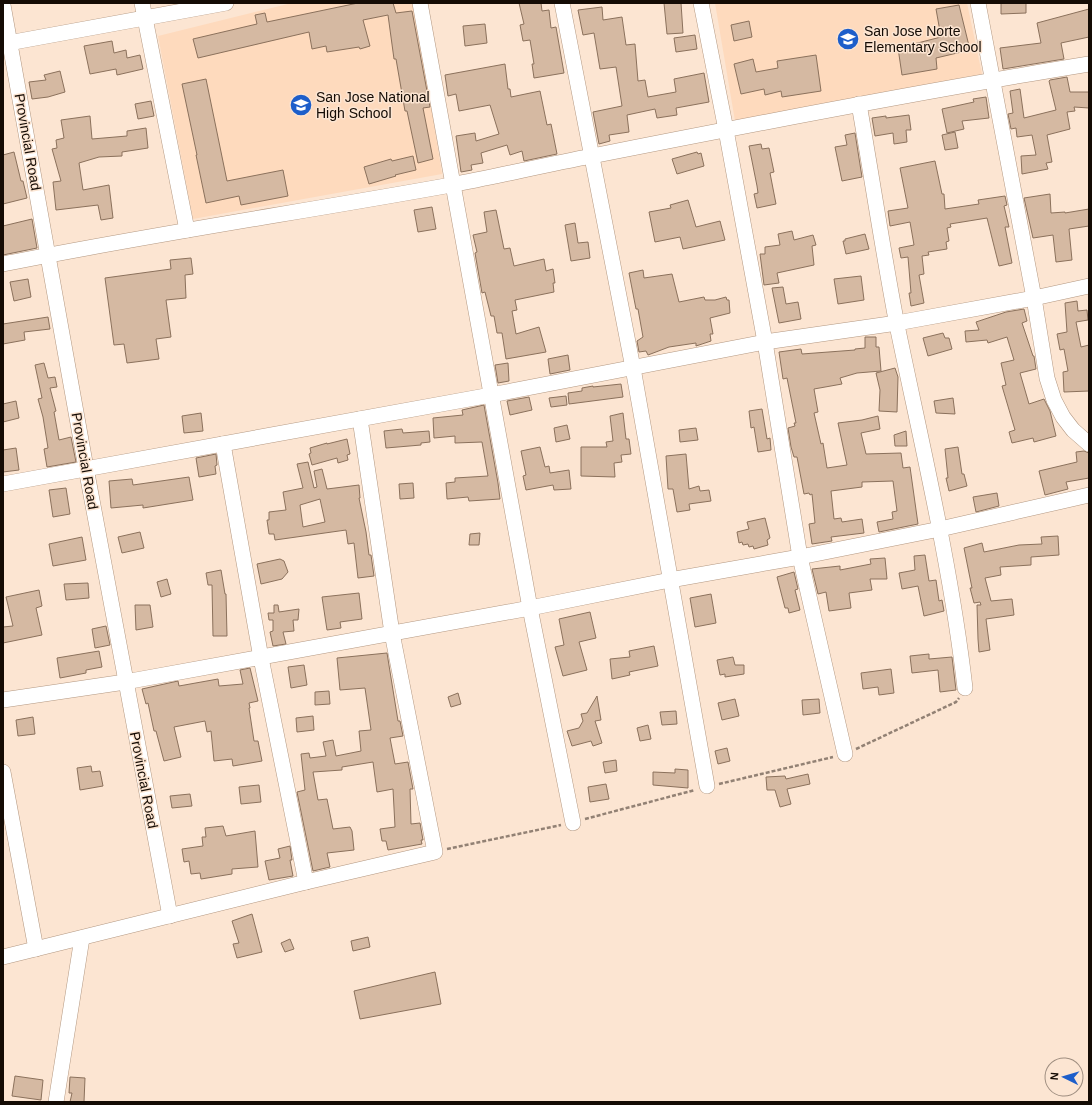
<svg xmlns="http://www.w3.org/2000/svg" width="1092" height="1105" font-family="Arial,sans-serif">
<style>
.built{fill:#fedabd}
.building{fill:#d5b9a2;stroke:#8b715c;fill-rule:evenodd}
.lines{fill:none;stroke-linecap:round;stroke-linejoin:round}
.street-casing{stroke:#b39882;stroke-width:16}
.path{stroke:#928174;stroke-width:2.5;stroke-dasharray:4 2;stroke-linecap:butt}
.street{stroke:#fff;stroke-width:15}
.labels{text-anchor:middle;stroke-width:3;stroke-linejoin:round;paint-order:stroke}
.poi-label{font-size:14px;fill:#140b04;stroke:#fce5d2;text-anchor:start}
.street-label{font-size:14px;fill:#140b04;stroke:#fce5d2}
</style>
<rect width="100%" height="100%" fill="#fce5d2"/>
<!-- built -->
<g class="built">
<polygon points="292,3 415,3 442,174 193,219 158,36"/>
<polygon points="715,3 967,3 982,74 735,121"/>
</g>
<!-- building -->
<g class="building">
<polygon points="358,3 393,3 396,13 412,11 430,107 423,108 433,159 418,163 407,111 405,111 396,59 394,59 388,15 363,20 370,46 360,49 359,47 327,52 326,46 312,49 309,32 198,58 193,39 257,24 255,15 265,13 267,22"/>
<polygon points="519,3 541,3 542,11 549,10 551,28 556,27 564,73 534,78 532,64 534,64 530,40 523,41 520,25 524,24"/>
<polygon points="664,3 681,3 683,33 667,34"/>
<polygon points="1001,3 1026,3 1026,13 1001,14"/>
<polygon points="959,5 970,50 936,58 937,69 902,75 898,48 941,37 936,9"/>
<polygon points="602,7 603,20 622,17 626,45 635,44 638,81 645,80 648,97 676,92 674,79 704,73 709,102 676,108 677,115 657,118 655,109 627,115 629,132 609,135 610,141 599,144 593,112 622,106 616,67 600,69 594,33 583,35 578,10"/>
<polygon points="1089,9 1089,37 1061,43 1064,59 1003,69 1000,48 1041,43 1037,23"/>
<polygon points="749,21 752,37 734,41 731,25"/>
<polygon points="485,24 487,43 465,46 463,26"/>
<polygon points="695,35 697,49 676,52 674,38"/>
<polygon points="112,41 114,53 126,50 127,58 140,55 143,69 117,75 116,69 90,74 84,46"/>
<polygon points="816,55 821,91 782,97 781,91 765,95 764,89 741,94 734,64 753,59 756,72 778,68 777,61"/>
<polygon points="505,64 508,89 510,89 511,97 540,91 547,125 551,124 557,154 524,161 522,151 510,155 507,145 481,153 483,163 471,165 472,170 461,172 456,136 475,133 476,141 499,134 490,105 459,111 456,94 448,96 445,75"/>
<polygon points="60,71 65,92 48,97 32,99 29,82 46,80 44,75"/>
<polygon points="1067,77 1070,92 1089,92 1089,108 1074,107 1075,111 1067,112 1070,129 1047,135 1052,162 1046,163 1048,169 1022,174 1021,156 1036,155 1032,135 1017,137 1016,128 1011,129 1008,114 1013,113 1010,91 1020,89 1024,118 1056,110 1049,81 1050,80"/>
<polygon points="206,79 227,181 283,170 288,196 241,205 239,196 206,203 196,155 197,155 182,84"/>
<polygon points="986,97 989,118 962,121 964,129 947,133 942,109 974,102 973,99"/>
<polygon points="151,101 154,116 138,119 135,104"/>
<polygon points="909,115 911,130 906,130 907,142 894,144 893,133 875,136 872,118 886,116 886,118"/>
<polygon points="90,116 92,139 127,136 127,131 146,128 148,148 122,152 122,156 99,157 79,163 83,190 109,185 113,218 101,220 98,205 56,210 53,182 61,181 52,149 57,148 56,140 64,138 61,120"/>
<polygon points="955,132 958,148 945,150 942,135"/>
<polygon points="855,133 862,177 842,181 835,147 847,145 845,135"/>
<polygon points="761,144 762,149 769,148 774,172 770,173 776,204 757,208 754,194 758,193 757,186 749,146"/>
<polygon points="14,152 21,181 23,181 27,198 3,204 3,155"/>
<polygon points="697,152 698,154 701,153 704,166 677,174 672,159"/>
<polygon points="413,156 416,170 395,175 396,176 369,184 364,167 391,159 392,161"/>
<polygon points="935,161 942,194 944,194 945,209 979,204 978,200 1005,196 1007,205 1004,206 1009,227 1005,227 1012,263 999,266 987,218 950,224 951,227 947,228 949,241 946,242 947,249 928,252 929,255 922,256 924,274 919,275 924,303 911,306 909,293 911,293 908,257 901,258 899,248 914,245 910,222 890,226 888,211 908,208 900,168"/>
<polygon points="1050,194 1051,213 1065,212 1065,213 1089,209 1089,226 1069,229 1072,260 1056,262 1053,235 1033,238 1024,198"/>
<polygon points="688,200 696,227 720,221 725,240 683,249 680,237 655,242 649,212 671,208 670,205"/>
<polygon points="432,207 436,229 418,232 414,210"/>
<polygon points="496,210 504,249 510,248 514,266 544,259 546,271 553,269 555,283 553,283 554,292 515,300 517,310 512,311 516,334 539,327 546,352 506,359 502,333 497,333 494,316 491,316 485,292 482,293 475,253 477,252 473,235 487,232 484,212"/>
<polygon points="32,219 37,248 3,255 3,226"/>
<polygon points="575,223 578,243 588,242 590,258 571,261 565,225"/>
<polygon points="792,231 794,240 813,235 816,245 812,246 814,265 777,273 779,283 764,285 760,254 765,254 765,247 780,245 778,234"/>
<polygon points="865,234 869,249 846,254 843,241 845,241 845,239"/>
<polygon points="191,258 193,274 185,275 186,298 166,300 171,337 156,339 159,359 127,363 124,344 114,345 105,278 171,269 170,260"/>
<polygon points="643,270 644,278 672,274 679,302 704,297 705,300 715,300 726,297 727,300 729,300 730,313 710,318 713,334 710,334 711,341 696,346 696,343 669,347 648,355 646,351 639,352 637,341 643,337 638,309 636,309 629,273"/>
<polygon points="861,276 864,300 838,304 834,279"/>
<polygon points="28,279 31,297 14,301 10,282"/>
<polygon points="783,287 786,304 798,302 801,319 779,323 772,288"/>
<polygon points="1077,301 1078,311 1087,310 1088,320 1076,322 1081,347 1089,345 1089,391 1064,392 1063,372 1068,371 1064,349 1060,350 1057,334 1067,332 1065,303"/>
<polygon points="1024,309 1027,321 1022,323 1033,356 1034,356 1036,369 1020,373 1029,404 1044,399 1050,411 1056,436 1034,442 1033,438 1012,443 1009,432 1015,430 1002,386 1006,385 1001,363 1014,360 1007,337 988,343 987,340 966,342 965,331 979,330 976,322 1006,312"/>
<polygon points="48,317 50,329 24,332 25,340 3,344 3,324"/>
<polygon points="943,333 945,338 949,338 952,349 928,356 923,338"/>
<polygon points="865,337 876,337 876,347 879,347 881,371 857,373 840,378 842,384 814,389 818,412 814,413 821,444 823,443 827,468 847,465 838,423 862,420 878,416 880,429 861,433 866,454 901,453 903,468 910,467 918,524 879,532 877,522 893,519 892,512 897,511 893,481 862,482 862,487 831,491 834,519 841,518 842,522 862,519 864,533 831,537 832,541 812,544 809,524 815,523 812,494 810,495 809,493 804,494 797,457 794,457 791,447 788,428 795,426 794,423 796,423 787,378 783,379 779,352 801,349 802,354 855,350 855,349 865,348"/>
<polygon points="568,355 570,370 550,374 548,359"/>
<polygon points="44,363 48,378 55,377 57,387 50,388 56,411 54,412 59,440 71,437 76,462 47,467 44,449 48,448 43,417 38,399 42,398 35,365"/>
<polygon points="508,363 509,381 498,383 495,365"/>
<polygon points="895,368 898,377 897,412 879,411 880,390 876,373"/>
<polygon points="621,384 623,397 569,404 568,393 582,391 582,388 593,386 593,387"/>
<polygon points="566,396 567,405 551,407 549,398"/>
<polygon points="529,397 532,410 510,415 507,401"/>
<polygon points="953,398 955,414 936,413 934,401"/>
<polygon points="16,401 19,418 3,422 3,404"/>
<polygon points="484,405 498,483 500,499 469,501 468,497 447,499 446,483 455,482 455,478 488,476 482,442 455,443 455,436 434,438 433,418 463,415 462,410"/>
<polygon points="762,409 767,439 770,438 771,450 758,452 754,427 751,428 749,411"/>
<polygon points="201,413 203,431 184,433 182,416"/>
<polygon points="623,413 626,439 629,439 631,454 621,455 622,462 614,463 615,477 581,476 581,447 607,447 606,442 613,441 610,416"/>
<polygon points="567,425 570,439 556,442 554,428"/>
<polygon points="696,428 698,440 680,442 679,430"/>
<polygon points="402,429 403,433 429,431 430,442 421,443 421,445 386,448 384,431"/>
<polygon points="906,431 907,446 895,446 894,435"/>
<polygon points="347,439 350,454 347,455 348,460 338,463 337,458 312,465 309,454 311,453 310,448 327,443 327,444"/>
<polygon points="540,447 545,467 549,466 550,473 569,470 571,489 554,490 553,485 526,490 523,476 526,475 521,451"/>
<polygon points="958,447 962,474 964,474 967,486 949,491 946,478 948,478 945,449"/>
<polygon points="16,448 19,470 3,472 3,450"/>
<polygon points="1084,451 1089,453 1089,478 1066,482 1068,489 1045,495 1039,471 1077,462 1076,452"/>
<polygon points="216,454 217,465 215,466 216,474 199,477 196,458"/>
<polygon points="686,454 689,489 699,486 700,491 709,490 711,501 689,504 690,510 677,512 673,489 668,489 666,456"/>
<path d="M308,462L314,488L317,487L314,471L322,469L327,489L359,485L360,498H359L366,532L369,555H371L374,576L358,578L354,543L348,544L346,530L275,540L274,534H269L267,520H269V512L286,510L283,492L303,488L297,464ZM320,499L325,522L303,527L300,505Z"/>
<polygon points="189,477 193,500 143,508 143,505 111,508 109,481 132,479 133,485"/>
<polygon points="413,483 414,498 400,499 399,484"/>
<polygon points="66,488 70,514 53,517 49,490"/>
<polygon points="997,493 999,506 976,512 973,497"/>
<polygon points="765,518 770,538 767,540 768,545 754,549 753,546 749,547 748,544 743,545 742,542 739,543 737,532 749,529 747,522"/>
<polygon points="140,532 144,548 122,553 118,537"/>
<polygon points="480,533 479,545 469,545 470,534"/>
<polygon points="1058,536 1059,555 1031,557 1031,565 1000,567 1001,575 985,578 991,601 1012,599 1014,615 986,619 990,650 979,652 978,639 977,605 981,605 980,602 974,603 970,588 972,588 964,548 982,543 984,552 1019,545 1042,544 1041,537"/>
<polygon points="82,537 86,560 53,566 49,544"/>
<polygon points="925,555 929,581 936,580 939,601 942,600 944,611 924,616 918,586 902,589 899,573 915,570 914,556"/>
<polygon points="885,558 887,579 870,579 872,590 849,593 851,608 829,611 826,592 818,594 812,569 840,566 840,570 871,564 870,559"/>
<polygon points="280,559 284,561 288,572 282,579 261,584 257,564"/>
<polygon points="221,570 225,594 226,594 227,636 213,636 212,585 208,585 206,573"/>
<polygon points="794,572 798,589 795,590 800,610 789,613 788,608 785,608 777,577"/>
<polygon points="167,579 171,594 161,597 157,582"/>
<polygon points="88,583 89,598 66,600 64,584"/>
<polygon points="39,590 42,606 36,608 42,635 3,643 3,627 13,626 6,597"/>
<polygon points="359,593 362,619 340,622 341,628 327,630 322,597"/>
<polygon points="711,594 716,623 695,627 690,598"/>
<polygon points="135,605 150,605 153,627 136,630"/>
<polygon points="274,605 278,605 279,612 299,609 298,620 293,620 294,631 283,632 286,644 273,646 270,632 273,631 273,620 269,620 268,613 274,613"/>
<polygon points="590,612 596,638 579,642 587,670 563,676 555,647 564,645 559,619"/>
<polygon points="106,626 110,645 95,648 92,629"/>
<polygon points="654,646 658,666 629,672 630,675 612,679 610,659 630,657 629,651"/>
<polygon points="99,651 102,667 86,670 86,673 60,678 57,658"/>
<polygon points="387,653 398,721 400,721 403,736 390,738 395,764 408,762 413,789 410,789 411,824 420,823 423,840 421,840 422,844 388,850 386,841 382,841 380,829 395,827 393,789 377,792 373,762 342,767 342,770 313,772 318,800 327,799 333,829 350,827 352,831 354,850 327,853 330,867 313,871 297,792 305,790 301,754 309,753 310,758 326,756 323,742 333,740 336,756 361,751 359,731 371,730 365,688 340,690 337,658"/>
<polygon points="929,654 929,659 952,657 956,690 940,692 938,670 912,673 910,656"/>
<polygon points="733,657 735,665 744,665 744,674 725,677 725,674 720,675 717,660"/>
<polygon points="304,665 307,685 291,688 288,667"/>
<polygon points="250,668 258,701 249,703 250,708 249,708 254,741 258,741 262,761 233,766 232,759 214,761 211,731 207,732 205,721 174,727 181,757 164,761 156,731 154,731 148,703 146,704 142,689 178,681 179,686 218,679 219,686 243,684 240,670"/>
<polygon points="891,669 894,693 879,695 878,687 863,689 861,673"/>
<polygon points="329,691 330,704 315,705 315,692"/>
<polygon points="458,693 461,704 451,707 448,697"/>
<polygon points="597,696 601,720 595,721 602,743 593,746 591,741 572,746 567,731 579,728 583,721 581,714 587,713"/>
<polygon points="735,699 739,716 722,720 718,703"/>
<polygon points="819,699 820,713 803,715 802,700"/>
<polygon points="676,711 677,724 662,725 660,712"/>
<polygon points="313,716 314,730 297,732 296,718"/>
<polygon points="33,717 35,734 18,736 16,720"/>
<polygon points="648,725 651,739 640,741 637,728"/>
<polygon points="727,748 730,761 718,764 715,751"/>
<polygon points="616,760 617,771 605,773 603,762"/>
<polygon points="91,766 92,772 100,771 103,786 80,790 77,768"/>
<polygon points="675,769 688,770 688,788 653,785 653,772 675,773"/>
<polygon points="808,774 810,784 787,789 791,804 780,807 775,790 767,790 766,777 785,776 786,779"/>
<polygon points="606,784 609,799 590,802 588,787"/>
<polygon points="259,785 261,802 241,804 239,787"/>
<polygon points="190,794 192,806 172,808 170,796"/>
<polygon points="223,826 226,836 255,831 258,867 232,869 232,874 201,879 200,873 191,874 189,861 184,862 182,849 203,846 202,837 206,837 205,828"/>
<polygon points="290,846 292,860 290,860 293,876 269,880 265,861 280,858 278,849"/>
<polygon points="252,914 262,952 237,958 233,944 239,943 232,921"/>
<polygon points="368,937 370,947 353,951 351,941"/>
<polygon points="290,939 294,949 285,952 281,943"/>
<polygon points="435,972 441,1004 360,1019 354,991"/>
<polygon points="15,1076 43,1080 41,1100 12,1096"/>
<polygon points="70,1077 85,1078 84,1102 70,1102 72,1093 69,1093"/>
</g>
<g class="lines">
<!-- street casing -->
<g class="street-casing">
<g id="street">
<polyline points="142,3 187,230"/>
<polyline points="420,3 530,608 573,823"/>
<polyline points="562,3 633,368 707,786"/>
<polyline points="701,3 726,130 765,342 800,557 845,754"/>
<polyline points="978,3 1034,298 1047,378 1054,400 1063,417 1073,430 1089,444"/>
<polyline points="3,5 86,468 170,916"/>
<polyline points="3,44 226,3"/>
<path d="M859,104C872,178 883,252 897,325C922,446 951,566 965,688"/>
<path d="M3,264C152,234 302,212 451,185C498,176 545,165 592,156C758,123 923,91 1089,64"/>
<polyline points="223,444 261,658 306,882"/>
<polyline points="3,484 491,395 765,342 897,323 1034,298 1089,286"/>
<polyline points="3,700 125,682 530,608 670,580 800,557 940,529 1089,495"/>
<polyline points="3,772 36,949"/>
<polyline points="3,957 306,882 435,852 392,633 360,419"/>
<polyline points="56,1102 82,938"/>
</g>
</g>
<!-- path -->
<g class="path">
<polyline points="856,749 956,702 959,698"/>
<polyline points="719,784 833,757"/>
<polyline points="585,819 695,790"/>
<polyline points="447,849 561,825"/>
</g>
<!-- street -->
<use href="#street" class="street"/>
</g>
<!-- icons -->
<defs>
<g id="school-disc" transform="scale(1.15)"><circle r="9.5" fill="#1d5eca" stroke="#fce5d2"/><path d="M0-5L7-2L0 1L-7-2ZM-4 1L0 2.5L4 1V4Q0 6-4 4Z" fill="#fff"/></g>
</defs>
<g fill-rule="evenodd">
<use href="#school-disc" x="848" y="39"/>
<use href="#school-disc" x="301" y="105"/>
</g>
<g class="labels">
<!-- poi labels -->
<g class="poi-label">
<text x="864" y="36">San Jose Norte<tspan x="864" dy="16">Elementary School</tspan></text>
<text x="316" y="102">San Jose National<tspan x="316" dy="16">High School</tspan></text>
</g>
<!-- street labels -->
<g class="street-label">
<text transform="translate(28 142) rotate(80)" y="5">Provincial Road</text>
<text transform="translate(85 461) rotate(80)" y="5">Provincial Road</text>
<text transform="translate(144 780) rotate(79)" y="5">Provincial Road</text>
</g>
</g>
<!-- border -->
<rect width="1092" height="1105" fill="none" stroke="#140b04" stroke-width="8"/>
<!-- north arrow -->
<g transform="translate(1064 1077) rotate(275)"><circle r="19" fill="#fce5d2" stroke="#9f8e80"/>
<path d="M0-3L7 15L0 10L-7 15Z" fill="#1d5eca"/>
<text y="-6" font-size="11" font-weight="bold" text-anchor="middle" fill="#140b04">N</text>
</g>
</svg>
